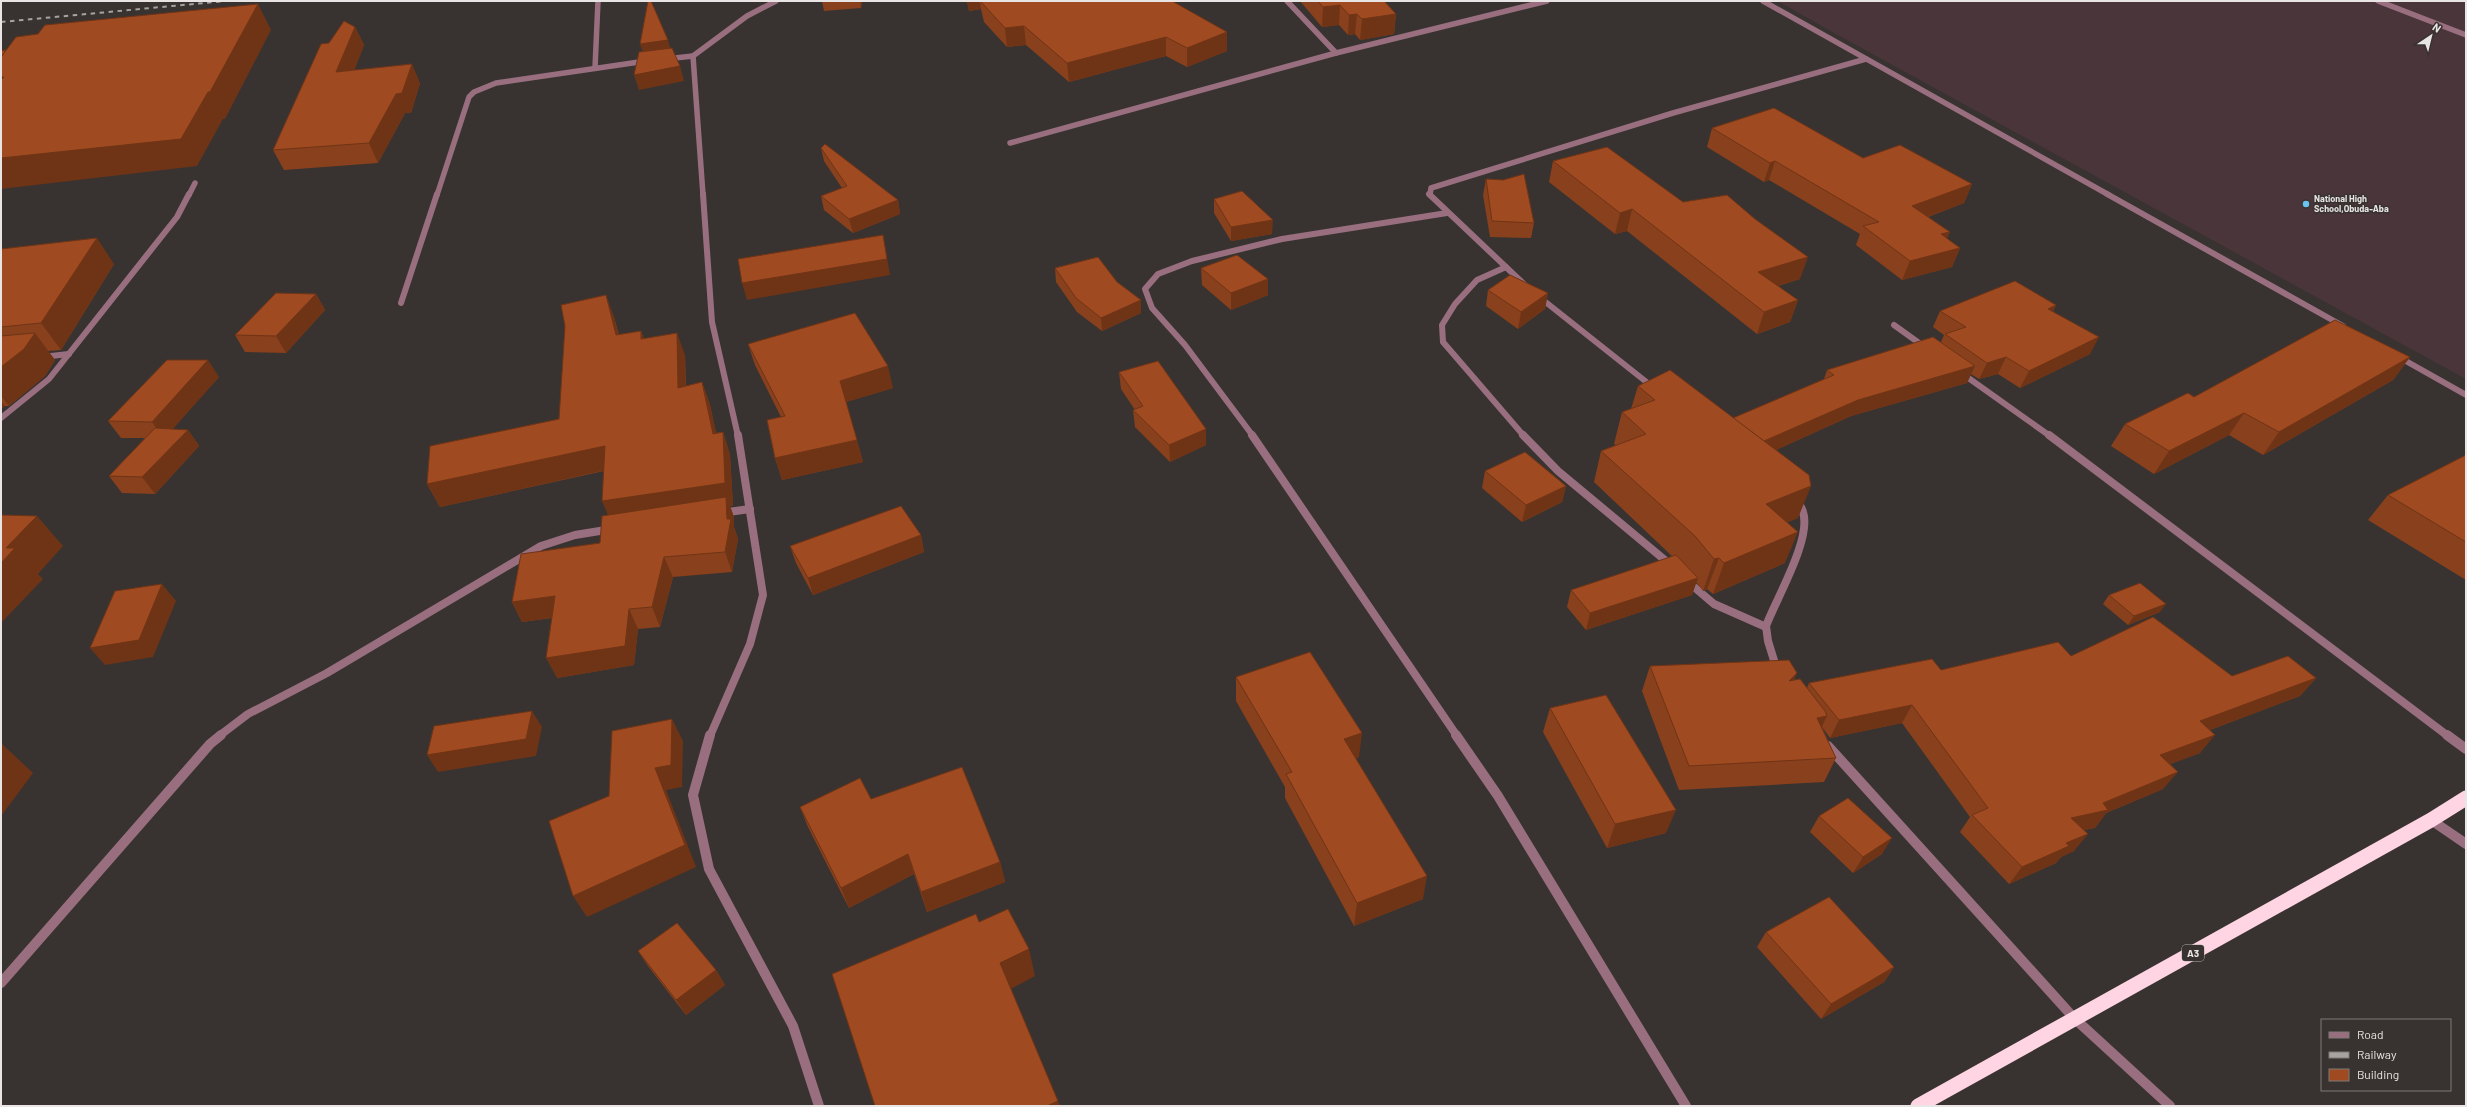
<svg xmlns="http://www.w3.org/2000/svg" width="2467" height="1107" font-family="Barlow,sans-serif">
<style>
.education{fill:#4a353a}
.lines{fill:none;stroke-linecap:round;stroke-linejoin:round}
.street-far3{stroke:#996f7f;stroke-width:5.5}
.street-far2{stroke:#996f7f;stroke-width:6}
.street-far1{stroke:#996f7f;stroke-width:8}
.street{stroke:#996f7f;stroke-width:10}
.highway{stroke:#ffd5e4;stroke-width:15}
.rail{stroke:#a6a3a1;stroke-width:2;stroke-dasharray:4.5 4.5;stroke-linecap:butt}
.wall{fill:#89401c}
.shaded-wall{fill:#6f3416}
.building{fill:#9f4a20;stroke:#6f3416}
.poi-dot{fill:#6bc3f2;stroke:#383331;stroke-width:1.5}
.labels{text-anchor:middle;stroke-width:3;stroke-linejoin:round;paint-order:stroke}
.far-poi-label{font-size:9px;font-weight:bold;fill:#e8e5e4;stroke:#383331;text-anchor:start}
.shield{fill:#383331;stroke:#b3b0ae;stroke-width:1}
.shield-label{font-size:10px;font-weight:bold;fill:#e8e5e4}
</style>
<rect width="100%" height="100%" fill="#383331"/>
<!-- education -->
<polygon class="education" points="1778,1 2466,1 2466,379 1827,29"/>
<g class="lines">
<!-- street-far3 -->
<g class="street-far3">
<polyline points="1287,1 1336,53"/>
<polyline points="1763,1 2109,195"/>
<polyline points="2378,1 2466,35"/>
<polyline points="693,56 703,195"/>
<polyline points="666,59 693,56 747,16 776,1"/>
<polyline points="595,68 598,1"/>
<polyline points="1010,143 1336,53 1547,1"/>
<polyline points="189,195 195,183"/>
<polyline points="437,195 469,97 474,92 496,83 646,61"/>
<polyline points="1430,195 1431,188 1673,113 1866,59"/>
</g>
<!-- street-far2 -->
<g class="street-far2">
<polyline points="703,194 712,322 738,436"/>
<polyline points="1429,194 1526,286"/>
<polyline points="2107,194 2343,326"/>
<polyline points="1506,267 1477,280 1455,304 1442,325 1443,342 1524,436"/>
<polyline points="1538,296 1654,388"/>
<polyline points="401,303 437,194"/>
<polyline points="1894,325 1926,348"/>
<polyline points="2397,356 2466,395"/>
<polyline points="42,357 69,354"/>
<polyline points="1960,372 2050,436"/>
<polyline points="1,418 49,379 177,217 189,194"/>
<polyline points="1253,436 1185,345 1152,308 1145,289 1158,274 1192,261 1282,239 1447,213"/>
</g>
<!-- street-far1 -->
<g class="street-far1">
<polyline points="1252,435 1457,736"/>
<polyline points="1523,435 1558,471 1672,566"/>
<polyline points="2049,435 2448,736"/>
<polyline points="721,513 750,509"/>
<polyline points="1687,581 1714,604 1766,627"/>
<path d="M1777,670L1768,641L1766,626C1776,599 1812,539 1803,512C1802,508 1799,504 1797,501"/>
<polyline points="219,736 248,714 327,673 541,546 575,535 612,529"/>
<polyline points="710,736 750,644 763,595 738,435"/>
</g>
<!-- street -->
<g class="street">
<polyline points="710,735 693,795 709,869 793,1026 819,1106"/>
<polyline points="1456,735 1498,796 1686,1106"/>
<polyline points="2447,735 2466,749"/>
<polyline points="1828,746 2074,1018 2170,1106"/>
<polyline points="2431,820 2466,844"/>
<polyline points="1,983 210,744 221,735"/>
</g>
<!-- highway -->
<polyline class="highway" points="1918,1106 2431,820 2466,798"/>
<!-- rail -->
<polyline class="rail" points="1,22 226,1"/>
</g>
<!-- wall -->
<g class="wall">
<polygon points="822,1 862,1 861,8 824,11"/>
<polygon points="967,1 1172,1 1227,51 1187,67 1166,56 1069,82 1026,45 1007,47 984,22 981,9 969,11"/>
<polygon points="1300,1 1384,1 1396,14 1394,34 1360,40 1355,34 1348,35 1339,25 1322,27"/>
<polygon points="355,27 364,45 354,70 420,83 411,113 405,113 378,163 284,170 273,150"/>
<polygon points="1712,128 1863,158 1972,184 1964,203 1928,217 1947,239 1960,248 1952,267 1902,280 1856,245 1860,234 1769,180 1764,182 1707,147"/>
<polygon points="821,148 898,200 900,214 853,233 824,210 821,196 842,188 824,161"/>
<polygon points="1553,161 1683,202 1800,279 1778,286 1798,300 1790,322 1757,334 1627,231 1615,234 1549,182"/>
<polygon points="1486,179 1534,223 1531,238 1490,237 1483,195"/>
<polygon points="1214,199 1272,234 1231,241 1214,213"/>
<polygon points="1,249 114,264 61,350 48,351 55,360 45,376 9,406 5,406 1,409"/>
<polygon points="1055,268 1117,282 1141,300 1141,313 1102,331 1077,312 1056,282"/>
<polygon points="1201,268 1268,279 1268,295 1231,310 1202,285"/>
<polygon points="1488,290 1548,293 1545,309 1518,329 1486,306"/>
<polygon points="316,294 325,310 286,353 245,352 235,335"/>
<polygon points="2056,305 2053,311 2090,354 2020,388 1998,374 1979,379 1971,374 1967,383 1851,416 1776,450 1798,518 1787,522 1785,563 1713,594 1707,589 1703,591 1696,582 1692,595 1586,630 1567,607 1571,590 1673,557 1594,482 1601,451 1616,445 1614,444 1622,412 1631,409 1638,386 1733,418 1824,379 1827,370 1941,342 1944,335 1933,327 1940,311"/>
<polygon points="614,317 619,335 641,331 644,339 685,355 686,386 702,382 710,405 716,433 723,432 730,455 733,506 730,506 734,517 734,527 738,539 732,572 673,577 660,627 638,629 634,665 557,678 552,618 522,622 512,602 600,543 608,515 604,471 440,507 427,484 559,419"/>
<polygon points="748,344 893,388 846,402 863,462 782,480 775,458 781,417 755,365"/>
<polygon points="2410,357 2393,380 2263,455 2229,435 2154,474 2111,446 2125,424 2194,397"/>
<polygon points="1119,372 1206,429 1206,445 1170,462 1135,427 1133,410 1135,410 1121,389"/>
<polygon points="219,377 172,429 188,430 199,446 155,494 122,493 109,476 145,438 121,438 108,421"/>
<polygon points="2466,455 2466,580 2368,520 2388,495"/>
<polygon points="1485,471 1566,486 1562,502 1522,522 1482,488"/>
<polygon points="921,535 924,552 813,595 796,563 790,546"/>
<polygon points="2109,595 2160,612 2128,625 2103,604"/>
<polygon points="2071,656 2232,676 2316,678 2300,696 2210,730 2200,753 2170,764 2163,789 2106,813 2095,828 2084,830 2074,851 2061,857 2056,863 2009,884 1960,832 1970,817 1902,723 1830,738 1822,727 1836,758 1824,782 1679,790 1642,691 1650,666 1794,680 1807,688 1809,683 1941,670"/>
<polygon points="1236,677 1359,757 1356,758 1423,899 1354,926 1285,798 1285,787 1236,701"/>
<polygon points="1550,708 1666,833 1607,848 1543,732"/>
<polygon points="871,799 1000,862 1005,882 927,912 914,874 849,908 808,827 800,807"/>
<polygon points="1819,816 1882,854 1853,873 1810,832"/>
<polygon points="1766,932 1894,967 1884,982 1821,1019 1757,947"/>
<polygon points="638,951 716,970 725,985 686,1015 648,966"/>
</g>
<!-- shaded-wall -->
<g class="shaded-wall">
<polygon points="860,1 862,1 861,8"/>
<polygon points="967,1 980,1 981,9 969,11"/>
<polygon points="258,4 271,30 225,119 223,119 197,166 1,189 1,158"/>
<polygon points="1340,5 1339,25 1322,27 1323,7"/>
<polygon points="1357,14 1355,34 1348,35 1349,15"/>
<polygon points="1396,14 1394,34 1360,40 1362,19"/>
<polygon points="1024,26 1026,45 1007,47 1005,28"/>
<polygon points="355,27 364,45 346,92 336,72"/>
<polygon points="1227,32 1227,51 1187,67 1187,48"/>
<polygon points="1166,37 1166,56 1069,82 1067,63"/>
<polygon points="668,40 672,54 645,58 640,44"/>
<polygon points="412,64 420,83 411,113 405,113 378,163 369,143"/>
<polygon points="680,66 684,81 639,90 634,75"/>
<polygon points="1775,161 1769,180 1764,182 1770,163"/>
<polygon points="1972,184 1964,203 1905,225 1912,206"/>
<polygon points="898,200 900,214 853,233 849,219"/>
<polygon points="1632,209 1627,231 1615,234 1620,213"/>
<polygon points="1273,220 1272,234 1231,241 1231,227"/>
<polygon points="1950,232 1941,252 1941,234"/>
<polygon points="883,235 890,275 747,300 742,283"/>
<polygon points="97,238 114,264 61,350 41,323"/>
<polygon points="1960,248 1952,267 1902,280 1910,261"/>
<polygon points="1808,257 1800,279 1751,294 1758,272"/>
<polygon points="1268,279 1268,295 1231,310 1231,293"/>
<polygon points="1548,293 1545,309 1518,329 1521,312"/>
<polygon points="316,294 325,310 286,353 276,336"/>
<polygon points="606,295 614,317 624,358 616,335"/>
<polygon points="1141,300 1141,313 1102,331 1101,318"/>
<polygon points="1798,300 1790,322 1757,334 1764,312"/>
<polygon points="2056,305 2048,321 2048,309"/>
<polygon points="641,331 649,353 641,339"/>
<polygon points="35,333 55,360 45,376 9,406 1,396 1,367"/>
<polygon points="677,333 685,355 686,410 678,388"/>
<polygon points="2099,337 2090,354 2020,388 2029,371"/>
<polygon points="2006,357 1998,374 1979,379 1987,363"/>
<polygon points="2410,357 2393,380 2263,455 2279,432"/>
<polygon points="208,360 219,377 164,439 152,422"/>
<polygon points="888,366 893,388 846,402 840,381"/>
<polygon points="1975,366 1967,383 1851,416 1754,460 1760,443 1858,400"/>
<polygon points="702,382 710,405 721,456 713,434"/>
<polygon points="1,401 5,406 1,409"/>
<polygon points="2244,413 2229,435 2154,474 2169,451"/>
<polygon points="1206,429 1206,445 1170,462 1169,445"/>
<polygon points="188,430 199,446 155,494 142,477"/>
<polygon points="723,432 730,455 733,506 730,506 734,517 734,527 738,539 732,572 725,552 727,519 612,524 602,501"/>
<polygon points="857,440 863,462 782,480 775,458"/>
<polygon points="605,446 615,468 440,507 427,484"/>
<polygon points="1566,486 1562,502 1522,522 1526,505"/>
<polygon points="1811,486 1798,518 1754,536 1766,504"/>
<polygon points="37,516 63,546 38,574 43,579 1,623 1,563 6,548"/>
<polygon points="1798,532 1785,563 1713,594 1724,563"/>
<polygon points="921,535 924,552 813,595 808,578"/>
<polygon points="664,557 673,577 660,627 652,607"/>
<polygon points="1719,558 1707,589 1703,591 1714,559"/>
<polygon points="1698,578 1692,595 1586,630 1590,613"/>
<polygon points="162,584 176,601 153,657 105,665 90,648"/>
<polygon points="555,596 565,616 522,622 512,602"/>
<polygon points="2166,604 2160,612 2128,625 2134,616"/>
<polygon points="629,609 638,629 634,665 557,678 546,658"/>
<polygon points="1797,673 1786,698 1789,681"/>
<polygon points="2316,678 2300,696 2186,739 2200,721"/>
<polygon points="1912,705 1902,723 1830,738 1839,720"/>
<polygon points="532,711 542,727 536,756 438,772 427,755"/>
<polygon points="1827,716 1815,741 1817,718"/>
<polygon points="672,719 683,741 682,787 666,790 696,867 587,917 573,896 655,768"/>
<polygon points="1362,733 1359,757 1342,763 1344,739"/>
<polygon points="2215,735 2200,753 2146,773 2160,755"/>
<polygon points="1,743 33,773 1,816"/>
<polygon points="2178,772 2163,789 2106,813 2095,828 2058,835 2071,818 2103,803"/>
<polygon points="1676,810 1666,833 1607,848 1615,824"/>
<polygon points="2088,834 2074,851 2061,857 2056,863 2009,884 2022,867 2066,843"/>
<polygon points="1892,838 1882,854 1853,873 1863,857"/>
<polygon points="908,854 914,874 849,908 841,888"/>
<polygon points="1000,862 1005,882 927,912 921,892"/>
<polygon points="1427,876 1423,899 1354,926 1357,903"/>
<polygon points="1029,949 1035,976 1007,991 1000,963"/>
<polygon points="1894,967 1884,982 1821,1019 1831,1004"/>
<polygon points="716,970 725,985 686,1015 676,1000"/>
<polygon points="1058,1101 1060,1106 1047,1106"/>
</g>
<!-- building -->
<g class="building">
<polygon points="648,1 651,1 668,40 640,44"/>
<polygon points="981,1 1172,1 1227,32 1187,48 1166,37 1067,63 1024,26 1005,28 982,3"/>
<polygon points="1318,1 1384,1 1396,14 1362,19 1357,14 1349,15 1340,5 1323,7"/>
<polygon points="258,4 210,92 208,92 181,139 1,158 1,80 4,77 1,77 1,57 16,37 38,34 45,25"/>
<polygon points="344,21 355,27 336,72 412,64 402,93 396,94 369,143 273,150 321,44 329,43"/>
<polygon points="672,48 680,66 634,75 639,52"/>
<polygon points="6,50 1,57 1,51"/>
<polygon points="1774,108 1863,158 1900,145 1972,184 1912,206 1950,232 1941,234 1960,248 1910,261 1863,226 1879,222 1775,161 1770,163 1712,128"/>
<polygon points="825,144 898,200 849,219 821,196 847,186 821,148"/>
<polygon points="1607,147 1683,202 1727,195 1755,219 1808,257 1758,272 1798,300 1764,312 1632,209 1620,213 1553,161"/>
<polygon points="1524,174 1534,223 1492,221 1486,179 1503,180"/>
<polygon points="1242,191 1273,220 1231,227 1214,199"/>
<polygon points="883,235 887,259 742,283 738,259"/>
<polygon points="97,238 41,323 1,327 1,249"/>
<polygon points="1237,255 1268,279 1231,293 1201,268"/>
<polygon points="1098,257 1117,282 1141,300 1101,318 1076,298 1055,268"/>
<polygon points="1510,275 1548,293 1521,312 1488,290"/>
<polygon points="2015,281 2056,305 2048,309 2099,337 2029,371 2006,357 1987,363 1945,334 1966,327 1940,311"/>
<polygon points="276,293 316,294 276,336 235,335"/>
<polygon points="606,295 616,335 641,331 641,339 677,333 678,388 702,382 713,434 723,432 725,483 602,501 605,446 427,484 430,446 559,419 565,326 561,305"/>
<polygon points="855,313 888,366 840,381 857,440 775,458 767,420 785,416 748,344"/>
<polygon points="2335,320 2410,357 2279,432 2244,413 2169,451 2125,424 2188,393 2194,397"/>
<polygon points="35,333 24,349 1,367 1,336"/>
<polygon points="1933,337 1975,366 1858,400 1764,441 1733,418 1834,375 1827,370"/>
<polygon points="167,360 208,360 152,422 108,421"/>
<polygon points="1158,361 1206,429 1169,445 1133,410 1143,406 1119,372"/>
<polygon points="1670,370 1809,475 1811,486 1766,504 1798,532 1724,563 1719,558 1714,559 1695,536 1601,451 1646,434 1622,412 1655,400 1638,386"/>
<polygon points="155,428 188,430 142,477 109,476"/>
<polygon points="1525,452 1566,486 1526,505 1485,471"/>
<polygon points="2466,455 2466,542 2388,495"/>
<polygon points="726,497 727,519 731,519 725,552 664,557 652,607 629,609 625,646 546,658 555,596 512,602 521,554 600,543 602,516"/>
<polygon points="901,506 921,535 808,578 790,546"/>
<polygon points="1,515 37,516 6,548 15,548 1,563"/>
<polygon points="1676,555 1698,578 1590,613 1571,590"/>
<polygon points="2140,583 2166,604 2134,616 2109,595"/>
<polygon points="162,584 139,640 90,648 115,591"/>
<polygon points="2153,617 2232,676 2288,656 2316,678 2200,721 2215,735 2160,755 2178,772 2103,803 2108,810 2071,818 2088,834 2066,843 2069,846 2022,867 1972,815 1988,808 1912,705 1839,720 1809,683 1932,659 1941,670 2058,642 2071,656"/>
<polygon points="1310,652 1362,733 1344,739 1427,876 1357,903 1286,774 1292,772 1236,677"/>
<polygon points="1789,660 1797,673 1789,681 1800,679 1825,711 1827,716 1817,718 1836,758 1689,766 1650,666"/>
<polygon points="1606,695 1676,810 1615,824 1550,708"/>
<polygon points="532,711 526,739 427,755 434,726"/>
<polygon points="672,719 671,765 655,768 685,845 573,896 549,821 609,796 612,731"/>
<polygon points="962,767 1000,862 921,892 908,854 841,888 800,807 860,778 871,799"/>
<polygon points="1848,798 1892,838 1863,857 1819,816"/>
<polygon points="1829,897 1894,967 1831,1004 1766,932"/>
<polygon points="1008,909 1029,949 1000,963 1058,1101 1047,1106 875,1106 832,974 976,914 979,922"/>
<polygon points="677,923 716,970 676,1000 638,951"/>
</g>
<!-- markers -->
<circle class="poi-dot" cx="2306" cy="204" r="4"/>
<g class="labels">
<!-- far-poi labels -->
<g class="far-poi-label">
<text x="2314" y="202">National High<tspan x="2314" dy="10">School,Obuda-Aba</tspan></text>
</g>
<!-- shield labels -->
<rect class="shield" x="2182" y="945" width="22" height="16" rx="3"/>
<g class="shield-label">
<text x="2193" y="957">A3</text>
</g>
</g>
<!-- border -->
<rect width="2467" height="1107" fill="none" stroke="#e8e5e4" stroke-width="4"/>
<!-- legend -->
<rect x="2321" y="1019" width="130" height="72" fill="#383331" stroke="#7e7a79"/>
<rect x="2329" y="1032" width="20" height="6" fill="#996f7f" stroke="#7e7a79"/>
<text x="2357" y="1039" font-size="12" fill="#e8e5e4">Road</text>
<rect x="2329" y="1052" width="20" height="6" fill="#a6a3a1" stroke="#7e7a79"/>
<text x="2357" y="1059" font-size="12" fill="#e8e5e4">Railway</text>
<rect x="2329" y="1069" width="20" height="12" fill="#9f4a20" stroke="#7e7a79"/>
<text x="2357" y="1079" font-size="12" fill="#e8e5e4">Building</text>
<!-- north arrow -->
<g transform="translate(2431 36) rotate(35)" stroke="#383331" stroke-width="3" paint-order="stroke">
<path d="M0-3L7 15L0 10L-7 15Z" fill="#e8e5e4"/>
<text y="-6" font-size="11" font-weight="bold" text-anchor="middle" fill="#e8e5e4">N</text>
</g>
</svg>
